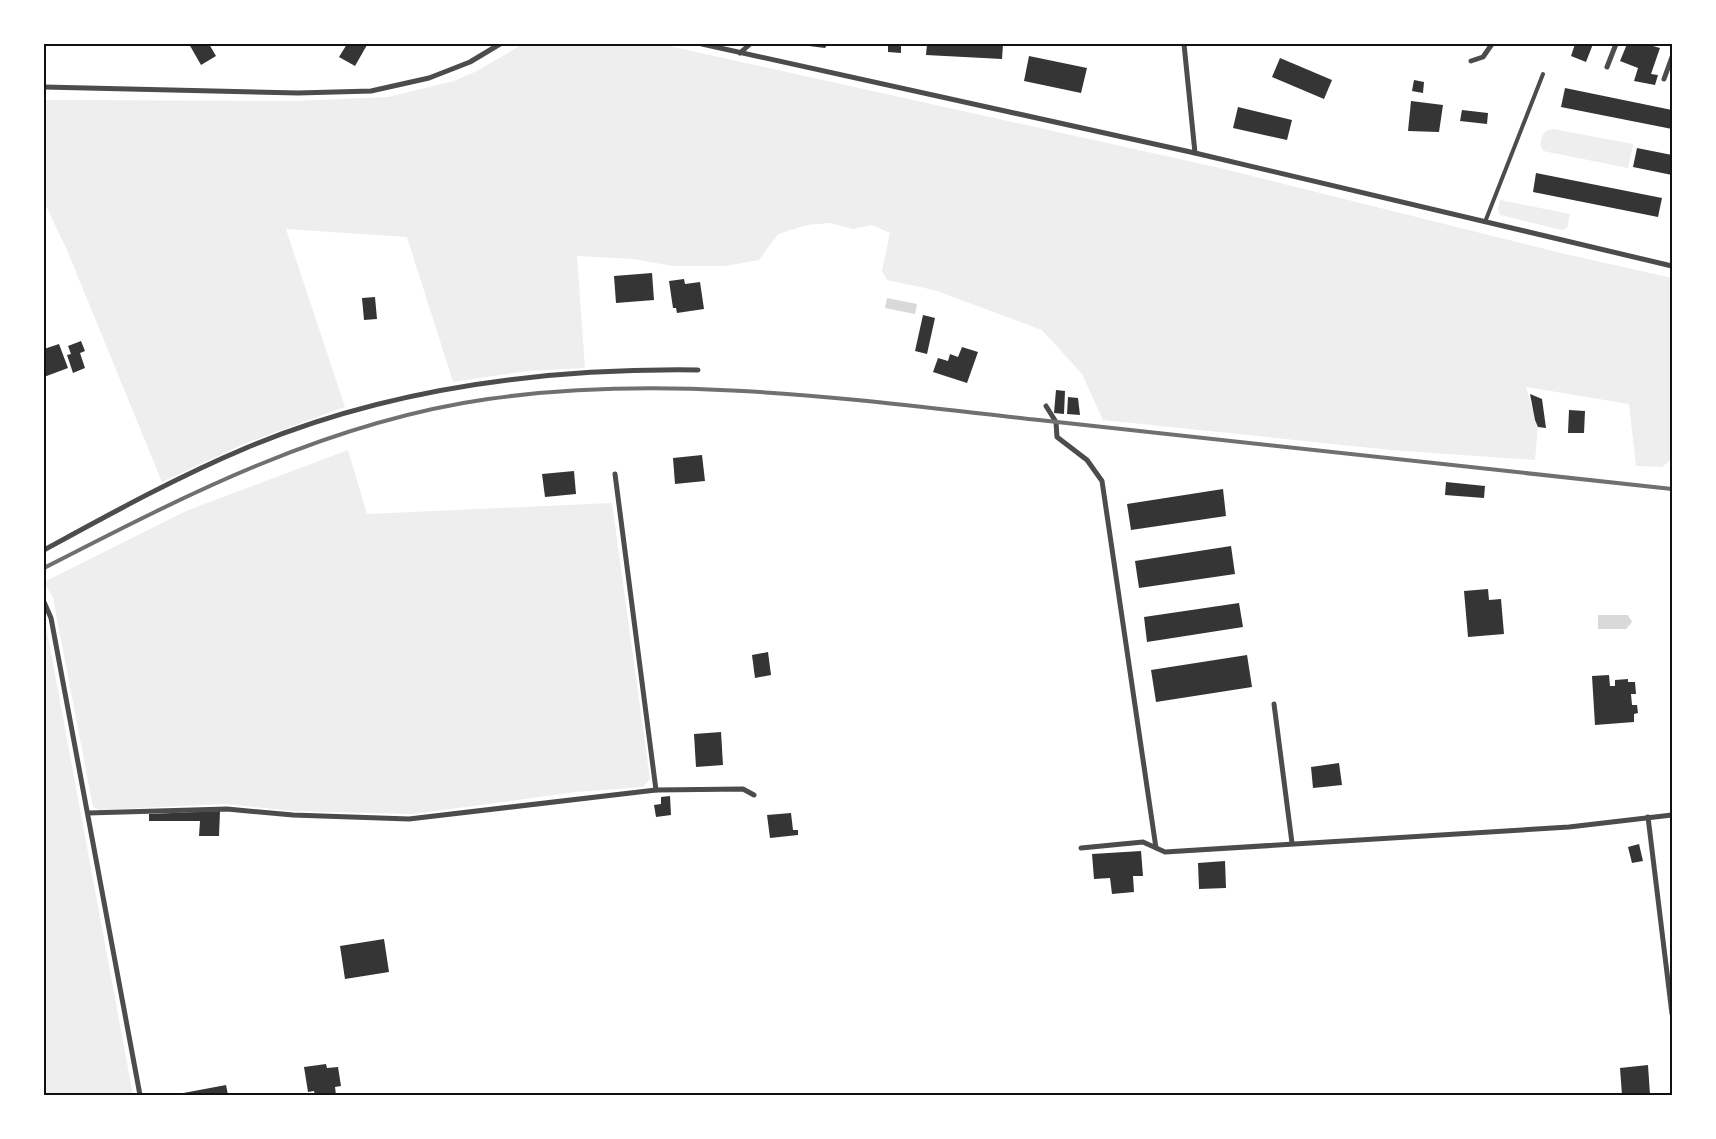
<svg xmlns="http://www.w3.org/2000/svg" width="1716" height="1139" font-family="Commissioner,sans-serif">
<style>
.green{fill:#eee}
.water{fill:#d9d9d9}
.building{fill:#353535}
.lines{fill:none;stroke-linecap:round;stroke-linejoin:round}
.service{stroke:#4c4c4c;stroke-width:4}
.minor{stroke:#4c4c4c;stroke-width:5}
.rail{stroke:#707070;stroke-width:4}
.neatline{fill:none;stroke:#111;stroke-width:2}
</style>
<rect width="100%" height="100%" fill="#fff"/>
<!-- green -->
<g class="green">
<polygon points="523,44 660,44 1220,168 1565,254 1672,278 1672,459 1662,467 1636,466 1629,404 1526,387 1538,427 1535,460 1391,450 1103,420 1082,374 1042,330 934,290 887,280 882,271 890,233 872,225 853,229 830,223 807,225 778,234 759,260 725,266 672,266 633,259 577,256 585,368 527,371 453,382 407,237 286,229 345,407 246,443 162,482 67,250 44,202 44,100 293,101 388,97 454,81 477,71"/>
<path d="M1553,129L1633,144L1628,168L1543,151C1538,141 1542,130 1553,129Z"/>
<polygon points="1500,200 1570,214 1567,228 1562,230 1500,215 1498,209"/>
<polygon points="348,450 367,514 612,503 650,779 643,787 576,792 414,814 293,811 226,804 99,810 93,807 53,598 44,582 186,511"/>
<polygon points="44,623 46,626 133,1095 44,1095"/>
</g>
<!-- water -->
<g class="water">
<polygon points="887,298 917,304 915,314 885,308"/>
<polygon points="1598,615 1628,615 1632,622 1626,629 1598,629"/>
</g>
<!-- building -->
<g class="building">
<polygon points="189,44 209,44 216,56 201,65"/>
<polygon points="347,44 367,45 355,66 339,57"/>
<polygon points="793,44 828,44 825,48"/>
<polygon points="888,44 901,44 901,53 888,52"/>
<polygon points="927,44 1003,44 1002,59 926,55"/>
<polygon points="1575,44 1593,44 1586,62 1571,56"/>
<polygon points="1627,44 1646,44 1660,48 1651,74 1658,75 1655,85 1634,81 1638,68 1620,61"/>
<polygon points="1029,56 1087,68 1081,93 1024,81"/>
<polygon points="1280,58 1332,80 1324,99 1272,77"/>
<polygon points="1414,80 1424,82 1423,93 1412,91"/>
<polygon points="1565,88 1672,110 1672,129 1561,107"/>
<polygon points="1411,101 1443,105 1439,132 1408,131"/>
<polygon points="1238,107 1292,120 1287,140 1233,128"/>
<polygon points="1462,110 1488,113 1487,124 1460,121"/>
<polygon points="1637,148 1672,155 1672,175 1633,167"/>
<polygon points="1536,173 1662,198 1658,217 1533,192"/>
<polygon points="652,273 654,300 616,303 614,276"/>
<polygon points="684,279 685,284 700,282 704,309 677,313 676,308 673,308 669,281"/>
<polygon points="375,297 377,319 364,320 362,298"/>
<polygon points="923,315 935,318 927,354 915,351"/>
<polygon points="81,341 85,351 80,353 85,368 73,373 67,355 71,354 68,346"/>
<polygon points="59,344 68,368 44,377 44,349"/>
<polygon points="962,347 978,352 967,383 933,372 938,358 948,361 950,354 958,357"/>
<polygon points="1056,390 1065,391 1064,414 1054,413"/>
<polygon points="1530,394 1542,399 1546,428 1538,427 1535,420"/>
<polygon points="1068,397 1078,398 1080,415 1067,414"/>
<polygon points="1569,410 1585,411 1584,433 1568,433"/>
<polygon points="702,455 705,481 675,484 673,458"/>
<polygon points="574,471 576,494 545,497 542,474"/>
<polygon points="1446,482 1485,486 1484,498 1445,495"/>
<polygon points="1223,489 1226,516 1131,530 1127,504"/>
<polygon points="1231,546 1235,574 1139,588 1135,561"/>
<polygon points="1488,589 1489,600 1501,599 1504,634 1468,637 1464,591"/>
<polygon points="1239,603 1243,627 1147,642 1144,617"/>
<polygon points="768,652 771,675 755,678 752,655"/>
<polygon points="1247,655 1252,687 1156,702 1151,670"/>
<polygon points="1609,675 1610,686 1615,686 1615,680 1628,679 1628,682 1635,682 1636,694 1631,694 1632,705 1637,705 1638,713 1634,714 1634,722 1595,725 1592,676"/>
<polygon points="721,732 723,765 696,767 694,734"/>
<polygon points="1339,763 1342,785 1313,788 1311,767"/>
<polygon points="670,796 671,815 656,817 654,805 661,804 661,797"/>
<polygon points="220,811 219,836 199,836 200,821 149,821 149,814"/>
<polygon points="791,813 793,830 798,830 798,835 770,838 767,815"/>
<polygon points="1639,844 1643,861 1632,863 1628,847"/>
<polygon points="1141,851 1143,876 1133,876 1134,892 1112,894 1110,878 1094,879 1092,854"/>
<polygon points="1225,861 1226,888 1199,889 1198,863"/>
<polygon points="384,939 389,972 345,979 340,946"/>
<polygon points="326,1064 327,1068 338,1067 341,1086 335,1087 336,1095 315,1095 314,1091 308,1092 304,1067"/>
<polygon points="1648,1065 1650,1095 1622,1095 1620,1068"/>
<polygon points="226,1085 228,1095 178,1095 178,1094"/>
</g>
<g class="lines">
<!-- service -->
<polyline class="service" points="1485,222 1543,74"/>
<!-- minor -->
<g class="minor">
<polyline points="702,44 1195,153 1672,266"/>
<polyline points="1184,44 1195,153"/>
<polyline points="740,53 750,44"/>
<polyline points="1471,61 1483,57 1492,44"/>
<polyline points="1607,67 1616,44"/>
<polyline points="1664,79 1672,57"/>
<polyline points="44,87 298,93 371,91 429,78 470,62 500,44"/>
<polyline points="1046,406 1056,422 1057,437 1087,460 1102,481 1156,848"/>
<polyline points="615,474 656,790"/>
<path d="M44,550C110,514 177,477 246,448C388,388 545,368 698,370"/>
<polyline points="44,602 51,618 140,1095"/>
<polyline points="1274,704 1292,843"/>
<polyline points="88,813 227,809 293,815 409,819 656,790 743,789 754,795"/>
<polyline points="1648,817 1672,1014"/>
<polyline points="1081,848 1143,842 1165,852 1569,827 1672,815"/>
</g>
<!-- rail -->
<path class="rail" d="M44,568C186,495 327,422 488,399C672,373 856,400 1039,420C1250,443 1461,466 1672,489"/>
</g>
<!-- border -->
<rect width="1716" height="1139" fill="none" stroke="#ffffff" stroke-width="90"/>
<rect x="45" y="45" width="1626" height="1049" class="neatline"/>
</svg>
